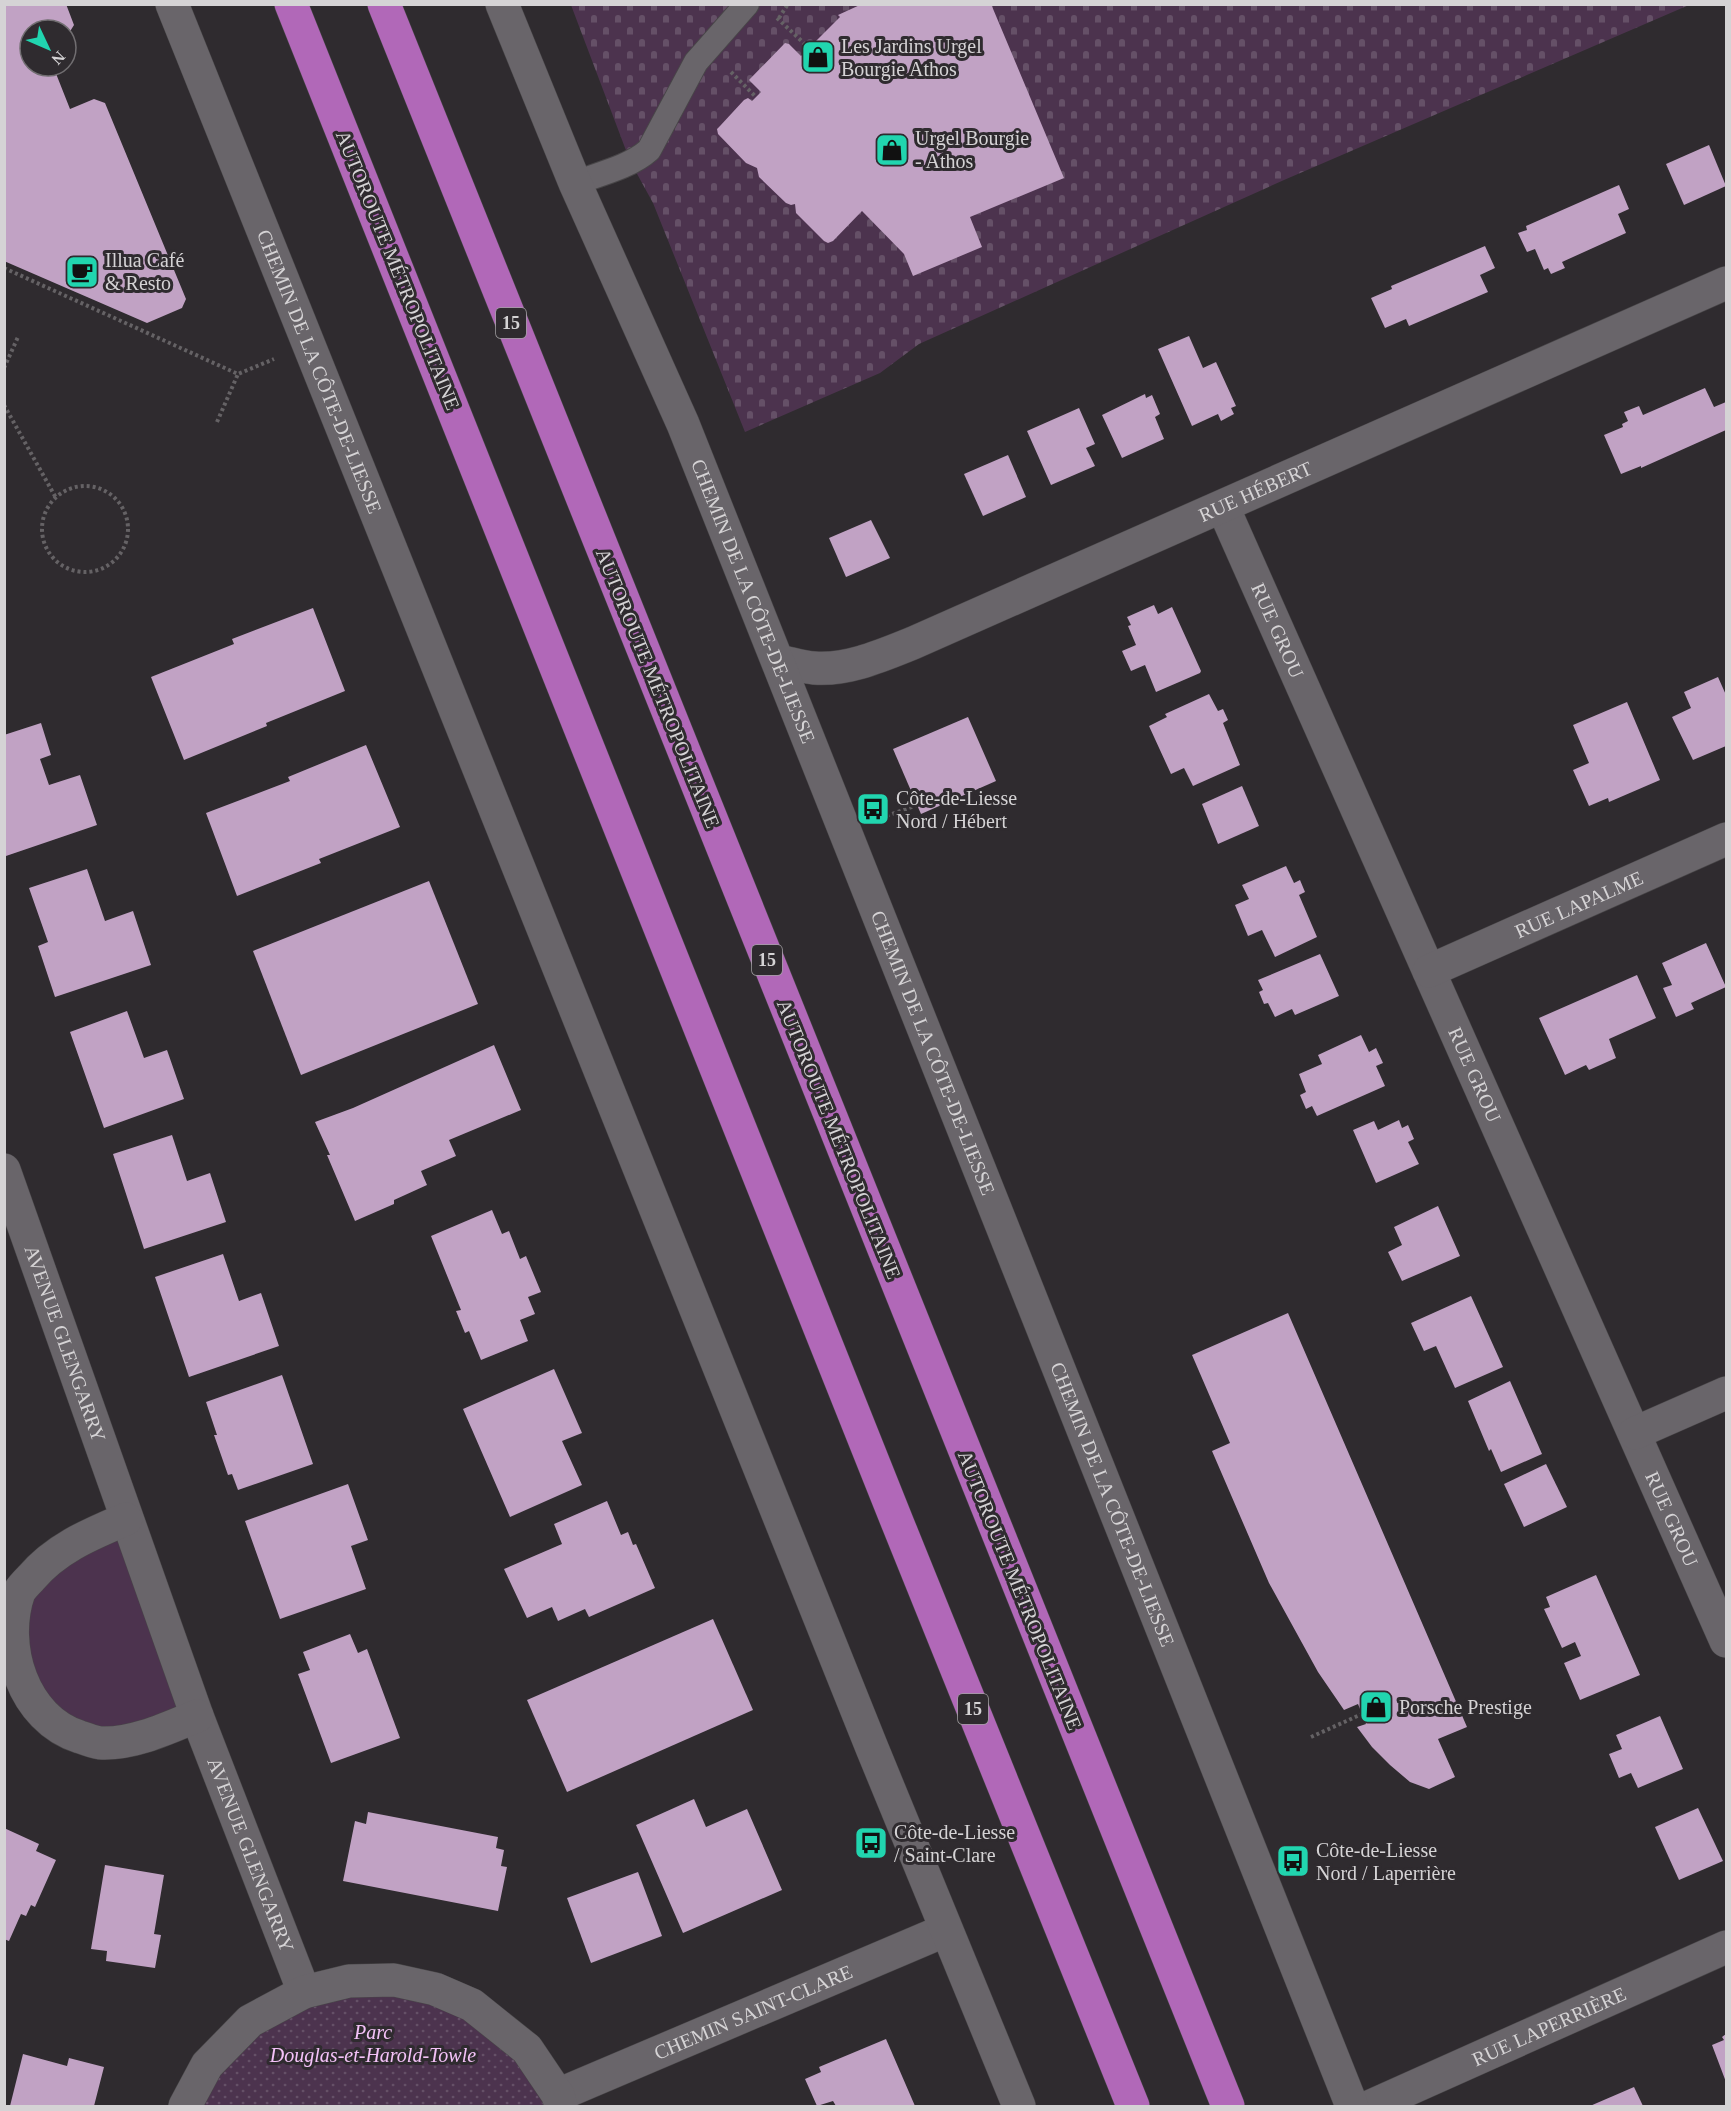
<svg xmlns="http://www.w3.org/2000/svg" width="1731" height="2111" font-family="Georgia,serif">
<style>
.green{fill:#4c334e}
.cemetery{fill:url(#cemetery-stones)}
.park{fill:url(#park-dots)}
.building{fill:#c1a2c4}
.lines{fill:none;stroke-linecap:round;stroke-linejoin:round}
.service-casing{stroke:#484648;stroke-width:26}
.minor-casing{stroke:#484648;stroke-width:34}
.secondary-casing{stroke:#484648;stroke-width:34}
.motorway-casing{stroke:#484648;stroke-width:34}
.path{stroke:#656265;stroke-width:4;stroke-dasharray:3 3;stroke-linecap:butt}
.service{stroke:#69656a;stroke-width:24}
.minor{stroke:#69656a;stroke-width:33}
.secondary{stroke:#69656a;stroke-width:33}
.motorway{stroke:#b168b8;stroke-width:33}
.labels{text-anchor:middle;stroke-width:6;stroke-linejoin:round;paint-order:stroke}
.shield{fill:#2f2b2f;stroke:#a3a1a3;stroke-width:1.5}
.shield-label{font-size:18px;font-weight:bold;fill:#d5d3d5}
.poi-label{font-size:20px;fill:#d5d3d5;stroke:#2f2b2f;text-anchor:start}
.street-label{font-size:20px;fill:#d5d3d5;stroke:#2f2b2f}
.park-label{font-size:20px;font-style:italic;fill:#f4c2f8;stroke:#2f2b2f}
</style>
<defs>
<pattern id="cemetery-stones" width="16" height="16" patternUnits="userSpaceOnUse" patternTransform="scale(1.5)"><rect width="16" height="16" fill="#4c334e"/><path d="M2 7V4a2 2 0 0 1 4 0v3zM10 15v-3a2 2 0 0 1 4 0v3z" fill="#655067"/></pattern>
<pattern id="park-dots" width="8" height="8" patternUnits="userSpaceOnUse" patternTransform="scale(1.5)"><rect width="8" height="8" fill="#4c334e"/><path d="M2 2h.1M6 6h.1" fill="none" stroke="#655067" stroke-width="1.8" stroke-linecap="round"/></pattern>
</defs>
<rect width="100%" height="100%" fill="#2f2b2f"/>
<!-- green -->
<polygon class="green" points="126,1519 197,1716 132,1739 48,1720 11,1618 19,1591"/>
<!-- cemetery -->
<polygon class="cemetery" points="571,5 1689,5 1284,180 919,344 880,373 745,432 653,203 630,161"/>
<!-- park -->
<polygon class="park" points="349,1981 472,2005 561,2106 185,2106 207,2065"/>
<!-- building -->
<g class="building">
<polygon points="4,4 66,4 74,25 69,33 66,34 66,30 30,30 30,66 53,66 70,109 94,99 105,103 186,299 182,308 147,323 4,261"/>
<polygon points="862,4 991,4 1064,178 970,217 982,247 913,276 904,254 862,211 833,241 828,243 824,241 796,213 795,204 791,205 786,203 759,177 757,168 746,163 718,134 717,129 720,126 744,100 748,98 752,101 761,92 749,80 785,43 789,44 801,56 840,17 838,15"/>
<polygon points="1709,145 1726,186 1684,205 1666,164"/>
<polygon points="1619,185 1629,209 1618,214 1626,233 1562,262 1565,268 1551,274 1548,268 1544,270 1535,249 1527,252 1518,233 1527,230 1526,226"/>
<polygon points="1485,246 1495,268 1480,275 1488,292 1409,326 1406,319 1385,328 1371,298 1392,289 1391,286"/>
<polygon points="1189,336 1203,368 1216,362 1236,406 1231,408 1234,414 1221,421 1218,414 1192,426 1158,349"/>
<polygon points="1705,388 1714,407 1726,402 1726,430 1641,468 1641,466 1621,474 1604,435 1623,427 1622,424 1628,421 1624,412 1639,406 1643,415"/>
<polygon points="1145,394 1146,398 1152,395 1160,414 1155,417 1164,439 1122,458 1102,415"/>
<polygon points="1079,408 1095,444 1086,448 1095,466 1051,485 1027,431"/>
<polygon points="1008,455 1026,497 983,516 964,474"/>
<polygon points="871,520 890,558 846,577 829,538"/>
<polygon points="1154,605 1158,614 1172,607 1201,671 1200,673 1156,692 1145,665 1131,671 1122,651 1136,645 1128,626 1131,625 1127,617"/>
<polygon points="313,608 345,691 266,723 267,726 184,760 151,677 234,644 232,639"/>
<polygon points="1718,677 1726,695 1726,746 1693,760 1672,717 1691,708 1684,692"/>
<polygon points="1209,694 1218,711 1223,709 1228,720 1223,723 1240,765 1193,786 1184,768 1171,774 1149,726 1167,717 1165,714"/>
<polygon points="1627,702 1660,780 1609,802 1608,798 1589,806 1573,770 1589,763 1573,725"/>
<polygon points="968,717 996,781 921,814 893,749"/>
<polygon points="41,723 51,755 40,759 49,785 80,775 97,825 6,856 4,735"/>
<polygon points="366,745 400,827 319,859 321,863 237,896 206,813 290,781 288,777"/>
<polygon points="1242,786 1259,826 1218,844 1202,804"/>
<polygon points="1286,866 1294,883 1300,880 1305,892 1299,895 1317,937 1275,957 1262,930 1248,936 1235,905 1249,899 1242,885"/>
<polygon points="87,869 105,921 133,911 151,965 55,997 38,946 48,942 29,888"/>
<polygon points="429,881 478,1004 301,1075 253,951"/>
<polygon points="1706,943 1726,987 1691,1003 1694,1009 1676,1017 1663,988 1672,985 1662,963"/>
<polygon points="1320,954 1339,996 1295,1015 1292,1009 1275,1017 1268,1003 1264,1004 1259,992 1263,990 1258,980"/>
<polygon points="1637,975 1656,1018 1609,1039 1616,1058 1589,1070 1586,1065 1565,1075 1539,1018"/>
<polygon points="127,1011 144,1058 167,1050 184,1099 104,1128 70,1032"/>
<polygon points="1361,1035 1369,1052 1376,1048 1383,1063 1376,1066 1385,1086 1317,1116 1312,1106 1306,1109 1300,1095 1306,1092 1299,1074 1322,1064 1318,1055"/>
<polygon points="494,1045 521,1110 449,1140 456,1156 421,1171 427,1185 394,1200 394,1204 355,1221 327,1155 330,1155 315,1122 353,1108"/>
<polygon points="1399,1120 1402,1128 1408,1125 1414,1139 1408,1142 1419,1164 1376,1183 1353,1130 1374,1121 1378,1130"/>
<polygon points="172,1135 187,1181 210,1173 226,1222 144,1249 113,1154"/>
<polygon points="1438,1206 1460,1256 1402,1281 1388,1252 1402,1245 1394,1227"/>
<polygon points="492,1210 502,1234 509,1231 520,1259 526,1256 541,1292 528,1297 535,1314 520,1320 528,1341 481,1360 469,1331 465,1333 456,1311 461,1310 431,1236"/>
<polygon points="223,1254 239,1301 261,1293 279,1346 189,1377 155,1277"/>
<polygon points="1471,1296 1503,1367 1455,1388 1436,1346 1424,1351 1411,1323"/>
<polygon points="1288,1313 1467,1727 1438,1739 1455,1777 1429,1789 1410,1782 1390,1765 1372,1747 1357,1727 1366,1724 1358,1704 1344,1710 1318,1672 1269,1583 1212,1451 1230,1443 1192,1355"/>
<polygon points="554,1369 582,1433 562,1441 582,1485 510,1517 463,1409"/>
<polygon points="282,1375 313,1464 238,1490 232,1474 228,1475 214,1435 217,1435 206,1402"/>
<polygon points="1510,1381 1542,1454 1501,1472 1491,1449 1489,1451 1468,1401"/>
<polygon points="1546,1464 1567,1507 1524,1527 1504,1484"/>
<polygon points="348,1484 368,1540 351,1546 366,1589 280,1619 245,1521"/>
<polygon points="607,1501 621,1535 628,1532 633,1545 636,1544 655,1588 589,1617 585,1609 558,1621 552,1607 527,1618 504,1569 562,1544 554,1524"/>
<polygon points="1596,1575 1640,1675 1580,1700 1564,1663 1581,1656 1575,1642 1562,1648 1544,1609 1550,1607 1546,1597"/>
<polygon points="713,1619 753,1710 567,1792 527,1700"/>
<polygon points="350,1634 358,1653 367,1649 400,1738 331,1763 298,1674 310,1670 303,1652"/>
<polygon points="1660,1716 1683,1769 1638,1788 1631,1773 1619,1778 1609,1754 1622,1749 1616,1735"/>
<polygon points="694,1799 706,1827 747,1809 782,1890 683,1933 636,1825"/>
<polygon points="1698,1808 1723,1861 1679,1880 1655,1827"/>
<polygon points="368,1812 498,1837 496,1848 504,1850 501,1866 507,1867 498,1911 343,1881 355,1821 366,1824"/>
<polygon points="4,1828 39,1844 36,1851 56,1860 35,1907 31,1905 26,1916 21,1914 9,1941 4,1939"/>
<polygon points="105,1865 164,1875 154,1934 161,1935 155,1968 106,1961 107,1951 91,1949"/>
<polygon points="638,1872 662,1936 591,1963 567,1898"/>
<polygon points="1726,2034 1726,2082 1712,2045 1724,2040 1722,2037"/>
<polygon points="886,2039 915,2106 836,2106 833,2101 817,2106 805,2079 821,2072 819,2067"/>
<polygon points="23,2054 67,2066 69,2058 104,2067 94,2106 10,2106"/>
<polygon points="1634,2087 1643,2106 1590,2106"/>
</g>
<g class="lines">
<!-- service casing -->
<g class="service-casing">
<path id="service" d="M575,183C599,174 630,167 649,150L696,62L747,4"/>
</g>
<!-- minor casing -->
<g class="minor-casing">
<g id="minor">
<path id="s1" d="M1223,507L1726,1641"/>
<path id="s2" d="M778,661C790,663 802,667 814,668C847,671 883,655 913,643L1726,283"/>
<path id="s3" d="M1429,971L1726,839"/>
<path id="s4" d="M4,1170L197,1716L304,1992"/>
<polyline points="1635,1433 1726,1393"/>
<path d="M126,1519C91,1534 56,1548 31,1578C27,1582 22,1587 19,1592C0,1646 23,1719 80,1737C87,1739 95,1743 102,1743C134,1744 168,1728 197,1716"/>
<path id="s5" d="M558,2095L946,1930"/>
<polyline points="185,2106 207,2065 250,2021 304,1992 349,1981 394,1980 435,1989 472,2005 527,2049 558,2095 561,2106"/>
<path id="s6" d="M1371,2106L1726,1947"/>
</g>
</g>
<!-- secondary casing -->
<g class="secondary-casing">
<g id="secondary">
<path id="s7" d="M172,4L872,1748L1019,2106"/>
<path id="s8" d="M502,4L575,183L683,424L1352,2106"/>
</g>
</g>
<!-- motorway casing -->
<g class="motorway-casing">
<g id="motorway">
<polyline points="291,4 898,1524 1133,2106"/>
<polyline points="384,4 1228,2106"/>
</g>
</g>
<!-- path -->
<g class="path">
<polyline points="777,18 809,48"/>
<polyline points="779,18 788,4"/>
<polyline points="731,72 756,97"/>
<polyline points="4,268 238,374 274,359"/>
<polyline points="4,368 18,337"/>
<polyline points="4,405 56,498"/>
<polyline points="217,422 238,374"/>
<circle cx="85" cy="529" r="43"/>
<polyline points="881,818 917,805"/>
<polyline points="1311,1737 1362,1714"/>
</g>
<!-- service -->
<use href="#service" class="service"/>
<!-- minor -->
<use href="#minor" class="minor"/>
<!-- secondary -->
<use href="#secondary" class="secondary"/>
<!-- motorway -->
<use href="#motorway" class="motorway"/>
</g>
<!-- icons -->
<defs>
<g id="shop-square" transform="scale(1.725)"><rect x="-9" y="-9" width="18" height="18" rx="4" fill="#21d5af" stroke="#2f2b2f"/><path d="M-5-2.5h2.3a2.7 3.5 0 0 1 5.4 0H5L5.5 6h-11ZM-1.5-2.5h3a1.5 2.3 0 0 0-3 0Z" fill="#111"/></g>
<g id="cafe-square" transform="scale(1.725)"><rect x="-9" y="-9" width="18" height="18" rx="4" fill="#21d5af" stroke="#2f2b2f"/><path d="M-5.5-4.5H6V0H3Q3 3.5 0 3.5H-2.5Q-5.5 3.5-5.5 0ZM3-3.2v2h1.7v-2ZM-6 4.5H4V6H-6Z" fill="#111"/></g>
<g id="bus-square" transform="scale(1.725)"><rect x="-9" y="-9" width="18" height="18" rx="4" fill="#21d5af" stroke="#2f2b2f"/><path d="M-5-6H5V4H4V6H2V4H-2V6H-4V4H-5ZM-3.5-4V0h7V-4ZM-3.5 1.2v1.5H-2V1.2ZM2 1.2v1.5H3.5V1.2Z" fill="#111"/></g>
</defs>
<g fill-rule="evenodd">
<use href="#shop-square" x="818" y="57"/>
<use href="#shop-square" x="892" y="150"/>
<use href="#cafe-square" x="82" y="272"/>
<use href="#bus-square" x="873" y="809"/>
<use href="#shop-square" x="1376" y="1707"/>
<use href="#bus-square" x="871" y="1843"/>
<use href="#bus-square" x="1293" y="1861"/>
</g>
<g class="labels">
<!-- shield labels -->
<g class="shield">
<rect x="496" y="308" width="30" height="30" rx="4.5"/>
<rect x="752" y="945" width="30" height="30" rx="4.5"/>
<rect x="958" y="1694" width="30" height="30" rx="4.5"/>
</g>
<g class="shield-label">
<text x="511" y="329">15</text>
<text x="767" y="966">15</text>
<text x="973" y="1715">15</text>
</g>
<!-- poi labels -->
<g class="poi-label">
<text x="841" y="53">Les Jardins Urgel<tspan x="841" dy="23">Bourgie Athos</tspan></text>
<text x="915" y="145">Urgel Bourgie<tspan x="915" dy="23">- Athos</tspan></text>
<text x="105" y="267">Illua Café<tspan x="105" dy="23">&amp; Resto</tspan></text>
<text x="896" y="805">Côte-de-Liesse<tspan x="896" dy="23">Nord / Hébert</tspan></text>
<text x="1399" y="1714">Porsche Prestige</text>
<text x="894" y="1839">Côte-de-Liesse<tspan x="894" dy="23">/ Saint-Clare</tspan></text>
<text x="1316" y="1857">Côte-de-Liesse<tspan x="1316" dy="23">Nord / Laperrière</tspan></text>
</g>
<!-- street labels -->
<g class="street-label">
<text transform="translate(398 270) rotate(68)" y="7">AUTOROUTE MÉTROPOLITAINE</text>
<text dy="7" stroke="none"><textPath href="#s7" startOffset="396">CHEMIN DE LA CÔTE-DE-LIESSE</textPath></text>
<text dy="7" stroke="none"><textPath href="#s2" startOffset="514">RUE HÉBERT</textPath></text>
<text dy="7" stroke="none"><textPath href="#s8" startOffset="648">CHEMIN DE LA CÔTE-DE-LIESSE</textPath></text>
<text dy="7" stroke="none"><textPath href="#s1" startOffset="135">RUE GROU</textPath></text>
<text transform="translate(658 688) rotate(68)" y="7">AUTOROUTE MÉTROPOLITAINE</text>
<text dy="7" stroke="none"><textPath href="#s3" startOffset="164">RUE LAPALME</textPath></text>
<text dy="7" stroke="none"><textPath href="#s8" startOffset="1134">CHEMIN DE LA CÔTE-DE-LIESSE</textPath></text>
<text dy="7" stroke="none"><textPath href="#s1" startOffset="621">RUE GROU</textPath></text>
<text transform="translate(839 1139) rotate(68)" y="7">AUTOROUTE MÉTROPOLITAINE</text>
<text dy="7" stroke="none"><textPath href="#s4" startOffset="184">AVENUE GLENGARRY</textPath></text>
<text dy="7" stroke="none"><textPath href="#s8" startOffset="1620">CHEMIN DE LA CÔTE-DE-LIESSE</textPath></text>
<text dy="7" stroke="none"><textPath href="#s1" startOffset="1107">RUE GROU</textPath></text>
<text transform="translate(1020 1590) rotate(68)" y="7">AUTOROUTE MÉTROPOLITAINE</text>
<text dy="7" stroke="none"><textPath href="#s4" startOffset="728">AVENUE GLENGARRY</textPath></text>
<text dy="7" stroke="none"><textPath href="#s5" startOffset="212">CHEMIN SAINT-CLARE</textPath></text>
<text dy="7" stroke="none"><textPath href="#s6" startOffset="195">RUE LAPERRIÈRE</textPath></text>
</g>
<!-- park labels -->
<g class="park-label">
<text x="373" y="2039">Parc<tspan x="373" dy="23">Douglas-et-Harold-Towle</tspan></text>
</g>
</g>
<!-- border -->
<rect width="1731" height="2111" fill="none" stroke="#d5d3d5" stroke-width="12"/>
<!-- north arrow -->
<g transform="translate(48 48) rotate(134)"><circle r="28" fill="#2f2b2f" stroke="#716e71" stroke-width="1.5"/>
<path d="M0-4.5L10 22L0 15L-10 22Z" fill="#21d5af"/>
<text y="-9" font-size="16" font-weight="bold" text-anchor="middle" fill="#d5d3d5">N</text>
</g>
</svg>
